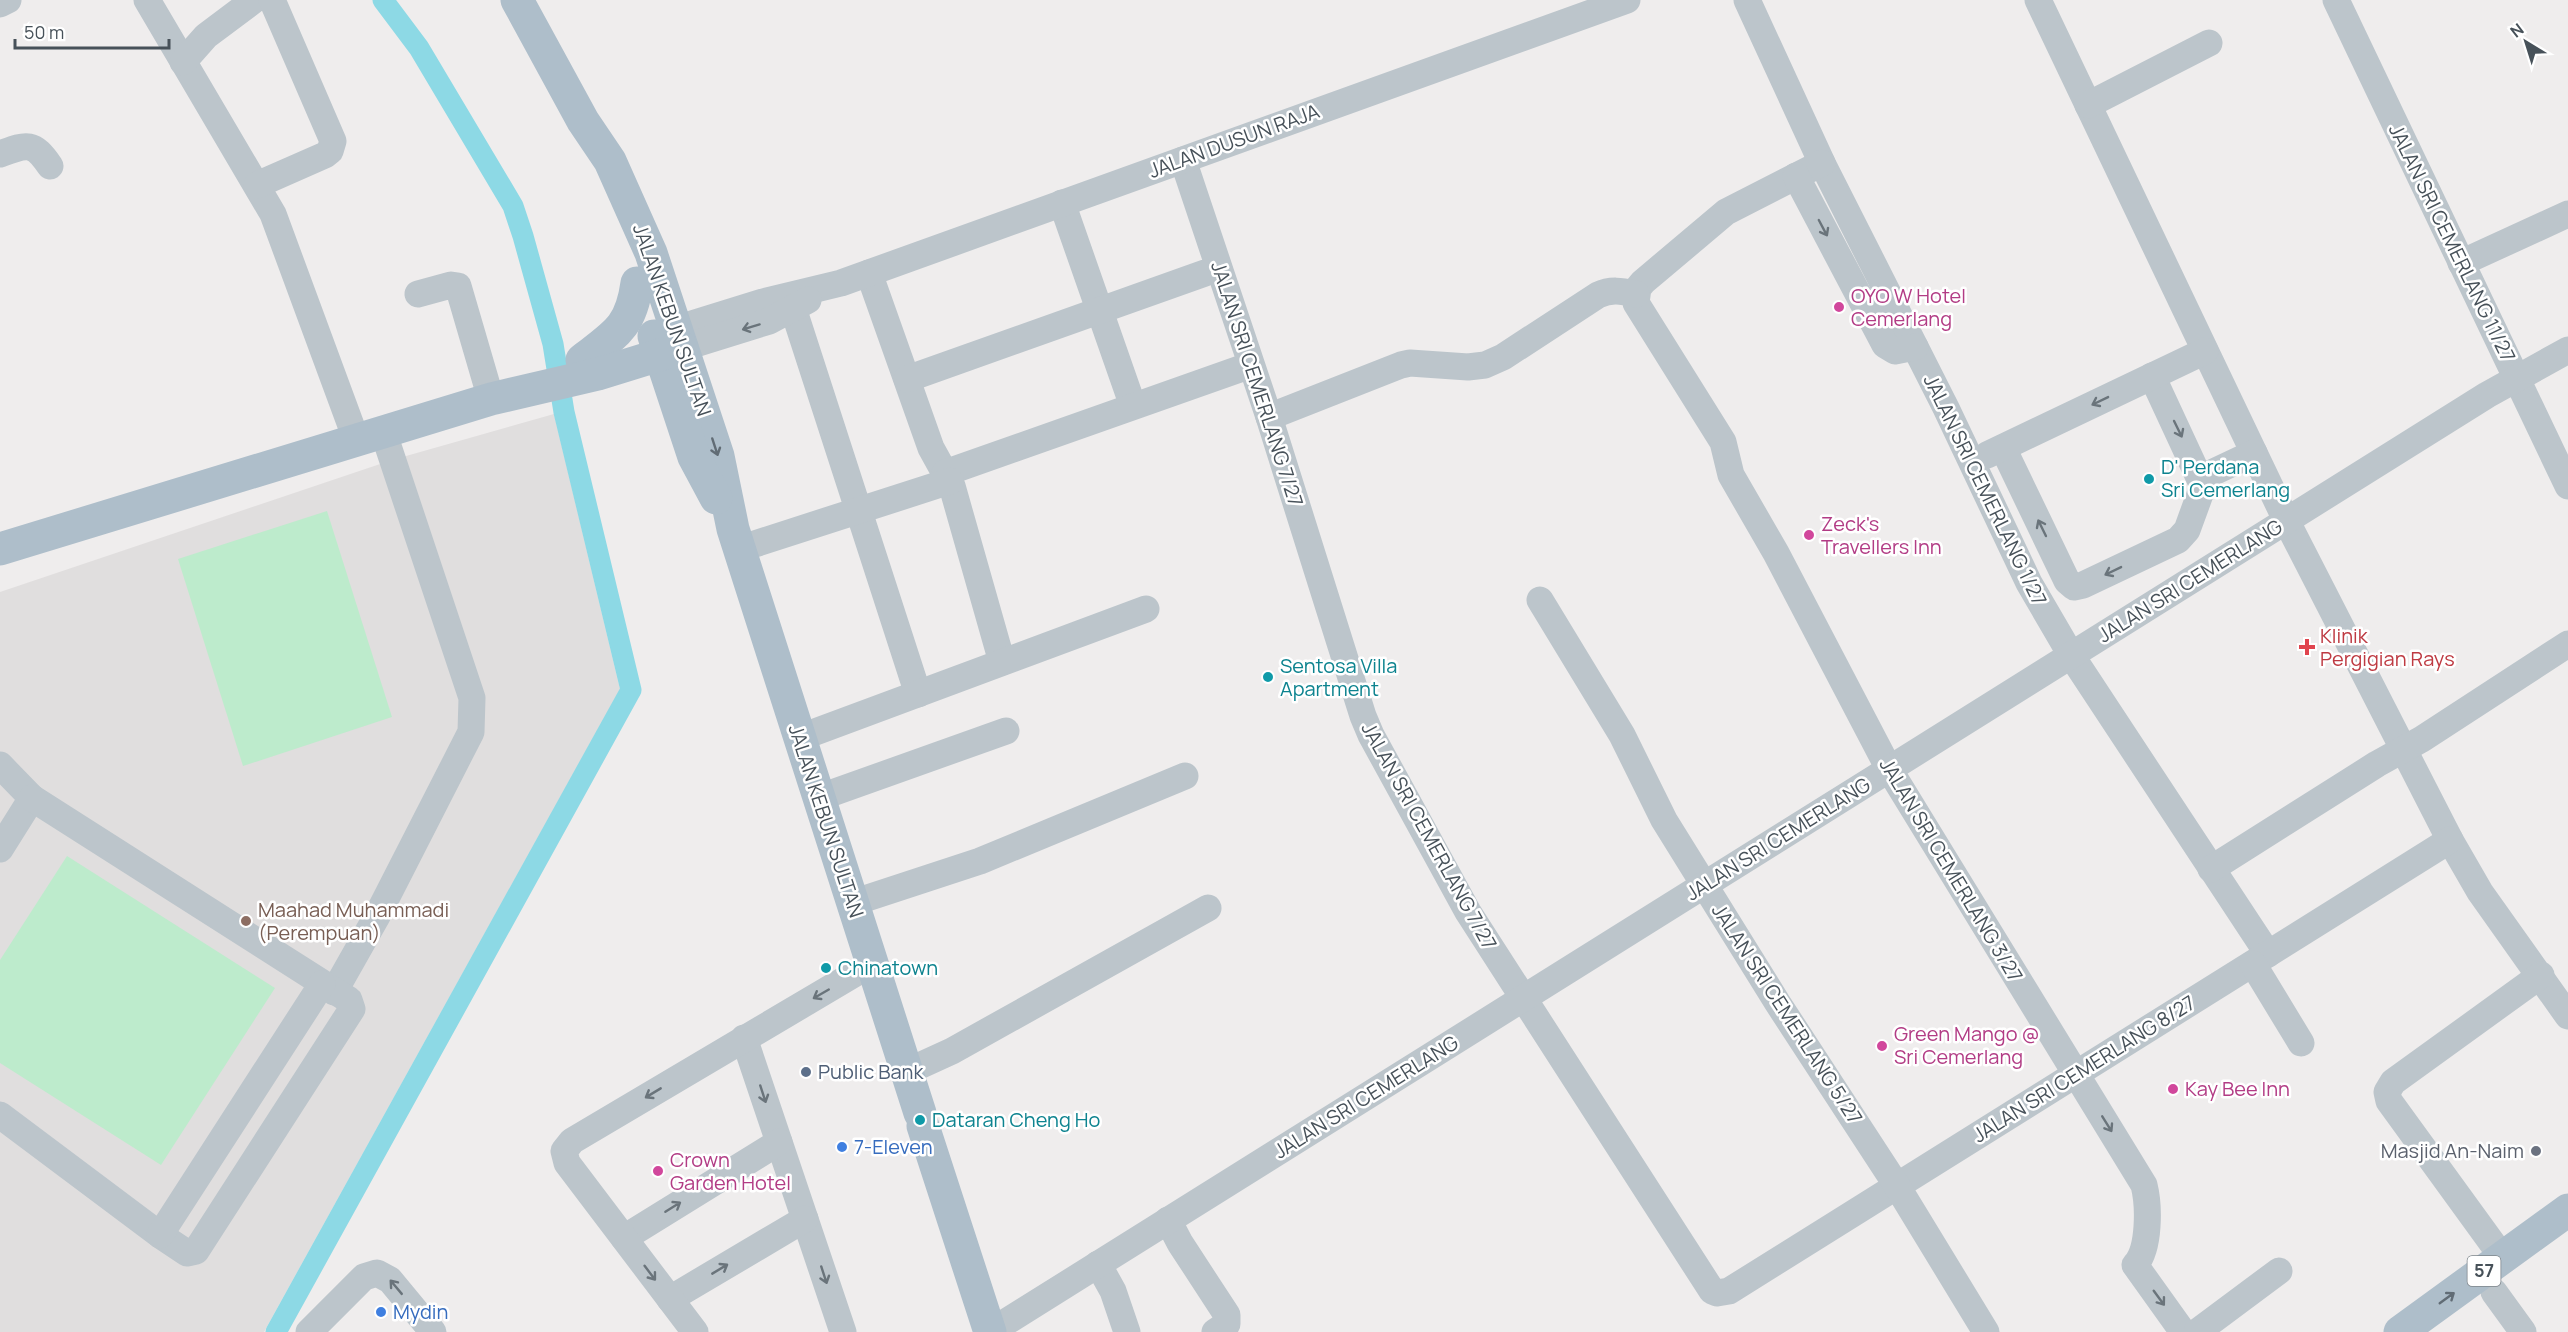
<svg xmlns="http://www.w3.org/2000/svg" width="2568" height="1332" font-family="Manrope,sans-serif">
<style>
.education{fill:#e0dede}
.grass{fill:#bdebcc}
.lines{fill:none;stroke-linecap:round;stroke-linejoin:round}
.canal{stroke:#8dd9e5;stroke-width:21}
.minor{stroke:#bcc5cb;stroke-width:27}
.major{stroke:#aebeca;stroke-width:33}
.oneway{stroke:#6a747b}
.oneway2{stroke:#616c75}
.hotel-dot{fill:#d1479c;stroke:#fff;stroke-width:2}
.culture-dot{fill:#0f9aa8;stroke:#fff;stroke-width:2}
.health-dot{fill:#e0444e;stroke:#fff;stroke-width:2}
.education-dot{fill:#8d6e63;stroke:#fff;stroke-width:2}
.service-dot{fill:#5c6f8a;stroke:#fff;stroke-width:2}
.shop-dot{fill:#3f7fe0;stroke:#fff;stroke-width:2}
.worship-dot{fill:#6b7280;stroke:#fff;stroke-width:2}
.labels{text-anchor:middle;stroke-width:5;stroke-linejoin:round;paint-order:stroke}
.shield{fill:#fff;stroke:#7e858b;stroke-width:1.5}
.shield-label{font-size:18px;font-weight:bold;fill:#475159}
.street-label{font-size:20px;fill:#475159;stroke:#fff}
.hotel-label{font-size:20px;fill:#b23c85;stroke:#fff;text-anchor:start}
.culture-label{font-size:20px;fill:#0d838f;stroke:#fff;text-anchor:start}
.health-label{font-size:20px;fill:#be3a42;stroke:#fff;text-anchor:start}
.education-label{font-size:20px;fill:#785e54;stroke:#fff;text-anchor:start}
.service-label{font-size:20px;fill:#4e5e75;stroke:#fff;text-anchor:start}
.shop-label{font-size:20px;fill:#366cbe;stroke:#fff;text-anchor:start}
.worship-label{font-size:20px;fill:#5b616d;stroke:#fff;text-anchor:end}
</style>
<rect width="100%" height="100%" fill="#efeded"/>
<!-- education -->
<polygon class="education" points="554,414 620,689 264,1332 0,1332 0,592 392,460"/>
<!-- grass -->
<g class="grass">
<polygon points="327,511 392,717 243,766 178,559"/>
<polygon points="67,856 275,988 161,1165 0,1063 0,960"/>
</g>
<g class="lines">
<!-- canal -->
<polyline class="canal" points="276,1332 631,690 564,412 553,344 523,236 513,206 419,48 383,0"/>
<!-- minor -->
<g class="minor">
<polyline points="147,0 273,214 356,439"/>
<polyline points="1747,0 1822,163 1946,408 2029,583 2071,655 2268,954"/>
<polyline points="2038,0 2286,520 2450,840 2480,892 2568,1016"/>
<polyline points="2336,0 2568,486"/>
<polyline points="0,4 8,0"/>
<polyline points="183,62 206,36 254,0"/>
<polyline points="2088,105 2209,43"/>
<path d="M0,154C27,144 33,141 50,166"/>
<polyline points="1183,160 1269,417 1363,716 1371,735 1468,912 1712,1291 1717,1293 1729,1291 2450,840"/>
<path d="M1822,163L1726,212L1643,282L1638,288L1636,303L1723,442L1731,475L1776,553L1889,769L2144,1185C2149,1205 2150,1249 2135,1265L2183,1332"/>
<polyline points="1796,176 1885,345 1895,351 1915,347"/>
<polyline points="257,185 325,155 330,151 333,141 272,0"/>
<polyline points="1062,203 1133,406"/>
<polyline points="2461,263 2568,214"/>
<polyline points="869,273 931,448 952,486 1002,662"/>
<polyline points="418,294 451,285 458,286 491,399"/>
<polyline points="793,308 918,694"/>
<polyline points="676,329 763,302 841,283 1627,0"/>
<polyline points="682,348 769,321 808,300"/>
<polyline points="907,379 1205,273"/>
<path d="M1269,417L1401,365L1410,363L1468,367L1485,365L1503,357L1598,295C1611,289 1621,291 1636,294"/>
<polyline points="2003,448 2067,581 2074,587 2083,585 2178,540 2187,530 2203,486 2152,376"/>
<polyline points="1987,455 2205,351"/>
<polyline points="945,473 1251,365"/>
<polyline points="2201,478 2254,453"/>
<polyline points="739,549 950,481"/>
<polyline points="1540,600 1622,735 1664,820 1777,1002 1897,1186 1986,1332"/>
<polyline points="799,738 1146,609"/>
<polyline points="0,765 32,798 0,849"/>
<polyline points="818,798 1006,731"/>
<polyline points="2211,869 2377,764 2422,739 2568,644"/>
<polyline points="852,903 980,861 1185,776"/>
<polyline points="2253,964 2301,1043"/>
<polyline points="334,992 377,916 471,732 472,698 383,431"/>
<polyline points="744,1038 843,1332"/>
<polyline points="906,1072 952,1051 1208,908"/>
<polyline points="0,1115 160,1235 187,1253 196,1251 352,1009 349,1000 32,798"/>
<polyline points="1168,1220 1180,1243 1227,1315 1227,1324 1215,1332"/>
<polyline points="160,1235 322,984"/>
<polyline points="624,1238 779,1142"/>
<polyline points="2503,1258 2389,1101 2387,1092 2393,1082 2541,975"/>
<polyline points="1098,1264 1113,1291 1127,1332"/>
<polyline points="2494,1292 2523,1332"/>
<polyline points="670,1299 805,1219"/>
<polyline points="309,1332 364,1277 377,1273 390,1280 433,1332"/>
<polyline points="695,1332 567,1163 564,1151 572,1141 871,964"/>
<polyline points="990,1332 2487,395 2568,350"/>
<polyline points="2197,1332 2279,1271"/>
</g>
<!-- major -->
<g class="major">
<polyline points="517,0 583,121 610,161 651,253 718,456 733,529 920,1113"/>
<polyline points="654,336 694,457 716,498"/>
<path d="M582,360C616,334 631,327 637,283"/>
<polyline points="0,549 491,399 598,374 682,348"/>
<polyline points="923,1126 990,1332"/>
<polyline points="2400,1332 2568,1210"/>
</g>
</g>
<!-- one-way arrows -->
<defs><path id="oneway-shaft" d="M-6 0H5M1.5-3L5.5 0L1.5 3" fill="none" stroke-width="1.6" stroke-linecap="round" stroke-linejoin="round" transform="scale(1.5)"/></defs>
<g class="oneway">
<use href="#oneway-shaft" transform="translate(1823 228) rotate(62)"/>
<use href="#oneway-shaft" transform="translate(751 327) rotate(163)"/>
<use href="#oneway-shaft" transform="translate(2100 401) rotate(154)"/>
<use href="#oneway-shaft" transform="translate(2178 429) rotate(64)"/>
<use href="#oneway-shaft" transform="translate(2042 528) rotate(-116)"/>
<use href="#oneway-shaft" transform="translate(2113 571) rotate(154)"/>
<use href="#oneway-shaft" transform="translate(821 994) rotate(150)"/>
<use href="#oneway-shaft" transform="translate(653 1093) rotate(149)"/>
<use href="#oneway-shaft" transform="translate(763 1094) rotate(72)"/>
<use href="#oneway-shaft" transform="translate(2107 1124) rotate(58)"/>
<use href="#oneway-shaft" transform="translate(673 1207) rotate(-32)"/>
<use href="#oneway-shaft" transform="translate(720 1269) rotate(-31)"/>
<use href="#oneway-shaft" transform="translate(650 1273) rotate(53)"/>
<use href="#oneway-shaft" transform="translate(824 1275) rotate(72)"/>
<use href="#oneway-shaft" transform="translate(396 1287) rotate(-130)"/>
<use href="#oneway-shaft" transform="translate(2159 1298) rotate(54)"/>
</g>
<g class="oneway2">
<use href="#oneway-shaft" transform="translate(715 447) rotate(72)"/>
<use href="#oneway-shaft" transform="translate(2447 1298) rotate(-36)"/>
</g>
<!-- markers -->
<g class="hotel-dot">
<circle cx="1839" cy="307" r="6"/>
<circle cx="1809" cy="535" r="6"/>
<circle cx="1882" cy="1046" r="6"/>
<circle cx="2173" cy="1089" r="6"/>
<circle cx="658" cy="1171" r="6"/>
</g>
<g class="culture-dot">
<circle cx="2149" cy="479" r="6"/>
<circle cx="1268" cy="677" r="6"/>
<circle cx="826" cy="968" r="6"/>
<circle cx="920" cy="1120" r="6"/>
</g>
<path class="health-dot" d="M2304 638h6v6h6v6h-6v6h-6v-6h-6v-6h6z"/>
<circle class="education-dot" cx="246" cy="921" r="6"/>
<circle class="service-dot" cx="806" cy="1072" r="6"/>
<g class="shop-dot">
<circle cx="842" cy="1147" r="6"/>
<circle cx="381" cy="1312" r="6"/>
</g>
<circle class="worship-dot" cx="2536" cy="1151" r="6"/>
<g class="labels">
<!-- shield labels -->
<rect class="shield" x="2467.5" y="1256" width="33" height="30" rx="4.5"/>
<g class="shield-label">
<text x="2484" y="1277">57</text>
</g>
<!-- street labels -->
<g class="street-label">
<text transform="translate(1234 141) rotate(-20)" y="7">JALAN DUSUN RAJA</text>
<text transform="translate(2452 243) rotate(64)" y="7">JALAN SRI CEMERLANG 11/27</text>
<text transform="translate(672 320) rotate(71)" y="7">JALAN KEBUN SULTAN</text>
<text transform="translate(1257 384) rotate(72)" y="7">JALAN SRI CEMERLANG 7/27</text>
<text transform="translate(1985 490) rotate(64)" y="7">JALAN SRI CEMERLANG 1/27</text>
<text transform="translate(2190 581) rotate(-32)" y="7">JALAN SRI CEMERLANG</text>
<text transform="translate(826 821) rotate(72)" y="7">JALAN KEBUN SULTAN</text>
<text transform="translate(1429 836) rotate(61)" y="7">JALAN SRI CEMERLANG 7/27</text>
<text transform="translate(1778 839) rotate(-32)" y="7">JALAN SRI CEMERLANG</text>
<text transform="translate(1951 870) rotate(59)" y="7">JALAN SRI CEMERLANG 3/27</text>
<text transform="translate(1787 1014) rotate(57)" y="7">JALAN SRI CEMERLANG 5/27</text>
<text transform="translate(2084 1069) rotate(-32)" y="7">JALAN SRI CEMERLANG 8/27</text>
<text transform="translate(1366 1097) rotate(-32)" y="7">JALAN SRI CEMERLANG</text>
</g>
<!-- hotel labels -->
<g class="hotel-label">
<text x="1851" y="303">OYO W Hotel<tspan x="1851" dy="23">Cemerlang</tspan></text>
<text x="1821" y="531">Zeck's<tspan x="1821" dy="23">Travellers Inn</tspan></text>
<text x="1894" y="1041">Green Mango @<tspan x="1894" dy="23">Sri Cemerlang</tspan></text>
<text x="2185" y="1096">Kay Bee Inn</text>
<text x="670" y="1167">Crown<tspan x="670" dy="23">Garden Hotel</tspan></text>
</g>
<!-- culture labels -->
<g class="culture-label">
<text x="2161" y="474">D' Perdana<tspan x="2161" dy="23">Sri Cemerlang</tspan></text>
<text x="1280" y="673">Sentosa Villa<tspan x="1280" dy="23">Apartment</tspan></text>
<text x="838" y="975">Chinatown</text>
<text x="932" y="1127">Dataran Cheng Ho</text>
</g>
<!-- health labels -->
<g class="health-label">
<text x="2320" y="643">Klinik<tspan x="2320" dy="23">Pergigian Rays</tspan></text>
</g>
<!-- education labels -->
<g class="education-label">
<text x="258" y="917">Maahad Muhammadi<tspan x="258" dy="23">(Perempuan)</tspan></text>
</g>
<!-- service labels -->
<g class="service-label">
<text x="818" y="1079">Public Bank</text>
</g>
<!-- shop labels -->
<g class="shop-label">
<text x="854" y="1154">7-Eleven</text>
<text x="393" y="1319">Mydin</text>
</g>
<!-- worship labels -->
<g class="worship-label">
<text x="2524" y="1158">Masjid An-Naim</text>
</g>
</g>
<!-- north arrow -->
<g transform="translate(2526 42) rotate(322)" stroke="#ffffff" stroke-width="4.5" paint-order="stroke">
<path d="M0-4.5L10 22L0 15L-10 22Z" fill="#475159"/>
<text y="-9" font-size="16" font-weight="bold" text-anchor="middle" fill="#475159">N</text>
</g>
<!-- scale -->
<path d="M15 39v9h154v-9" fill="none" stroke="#475159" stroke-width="3"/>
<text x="24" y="39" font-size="18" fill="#475159" stroke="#ffffff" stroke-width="4.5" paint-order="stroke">50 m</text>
</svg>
